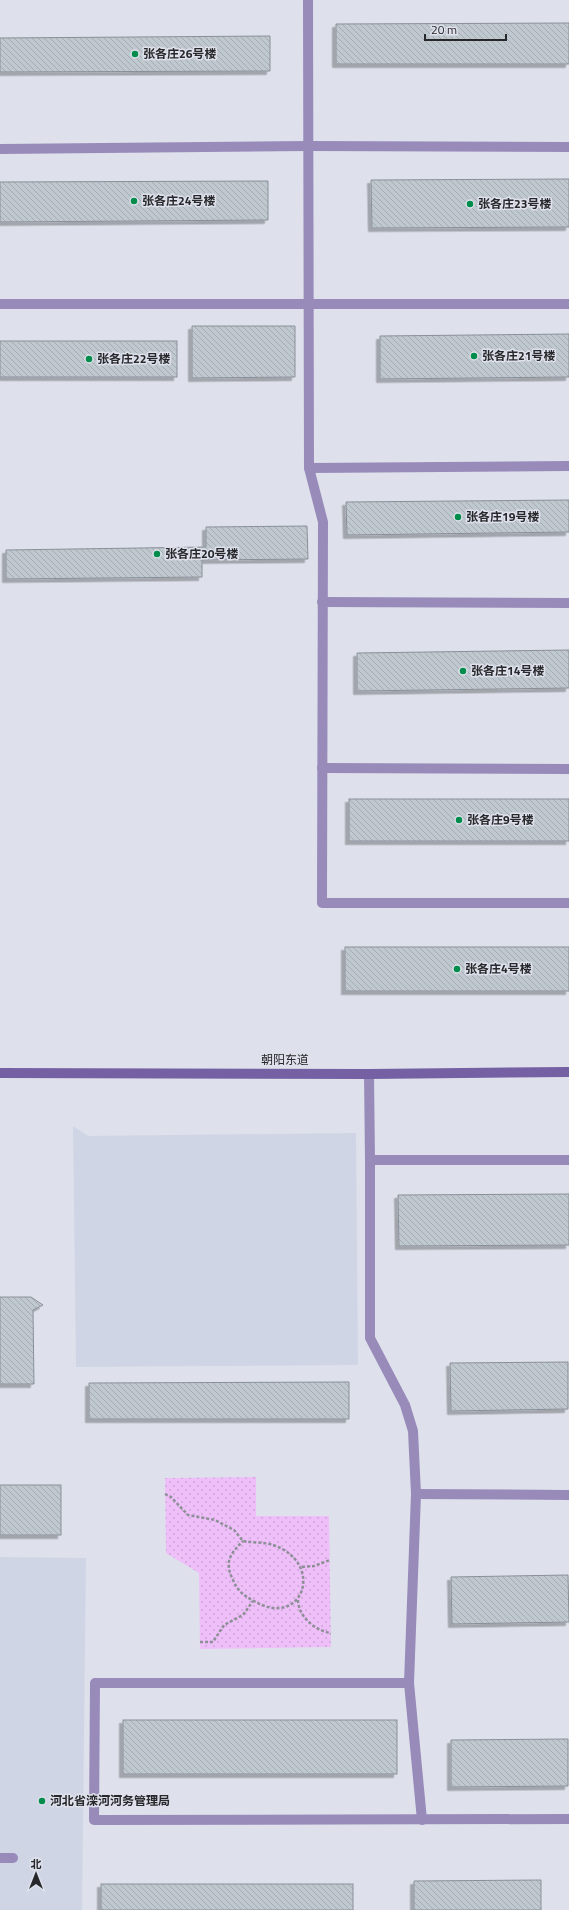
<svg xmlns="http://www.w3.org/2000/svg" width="569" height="1910" font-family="'Titillium Web','Noto Sans SC',sans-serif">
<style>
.built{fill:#d0d5e5}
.grass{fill:url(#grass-dots)}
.building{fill:url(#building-back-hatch);stroke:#8a9098;filter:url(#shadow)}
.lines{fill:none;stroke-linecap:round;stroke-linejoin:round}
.path{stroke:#8d9096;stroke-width:2.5;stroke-dasharray:3 2;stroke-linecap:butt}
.lane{stroke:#988bba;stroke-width:10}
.secondary{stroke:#7560a4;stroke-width:10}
.poi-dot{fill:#008d4c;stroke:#dee1eb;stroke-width:1.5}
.labels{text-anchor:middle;stroke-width:3;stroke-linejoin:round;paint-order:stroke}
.poi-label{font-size:12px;font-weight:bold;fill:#27282b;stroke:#dee1eb;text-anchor:start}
.street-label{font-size:12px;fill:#27282b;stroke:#dee1eb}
</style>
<defs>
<pattern id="grass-dots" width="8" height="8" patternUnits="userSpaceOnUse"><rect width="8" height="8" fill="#efbff9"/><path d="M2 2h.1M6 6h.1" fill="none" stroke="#cda4d6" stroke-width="1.8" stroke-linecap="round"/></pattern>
<pattern id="building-back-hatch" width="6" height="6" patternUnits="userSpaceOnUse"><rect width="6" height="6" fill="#c0c8cf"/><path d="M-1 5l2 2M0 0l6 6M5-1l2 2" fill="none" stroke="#a5acb2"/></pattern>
<filter id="shadow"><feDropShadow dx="-3.5" dy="3.5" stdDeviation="0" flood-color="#0004"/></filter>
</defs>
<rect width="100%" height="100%" fill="#dee1eb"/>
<!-- built -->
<g class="built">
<polygon points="73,1126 88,1136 356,1133 358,1365 76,1367"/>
<polygon points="0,1557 86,1558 82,1910 0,1910"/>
</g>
<!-- grass -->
<polygon class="grass" points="256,1477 256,1516 329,1516 331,1647 200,1649 199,1573 166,1553 165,1478"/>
<!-- building -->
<g class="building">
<polygon points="569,23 569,64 336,64 336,24"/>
<polygon points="270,36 270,71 0,72 0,38"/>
<polygon points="569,179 569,227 372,228 371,180"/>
<polygon points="268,181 268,220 0,222 0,182"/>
<polygon points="192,326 295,326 295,377 192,378"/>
<polygon points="569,334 569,377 380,379 380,336"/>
<rect x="0" y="341" width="177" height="36"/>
<polygon points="569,500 569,532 347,535 346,502"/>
<polygon points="307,526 308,559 202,560 202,577 6,579 6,550 206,547 206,527"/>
<polygon points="569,650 569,688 357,691 357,653"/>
<rect x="349" y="799" width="220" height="42"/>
<rect x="345" y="947" width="224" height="44"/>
<polygon points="569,1194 569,1245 399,1246 398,1195"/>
<polygon points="0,1297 31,1297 43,1305 33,1310 34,1384 0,1384"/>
<polygon points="568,1362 568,1409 451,1411 450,1363"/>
<polygon points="349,1382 349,1419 89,1419 89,1383"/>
<rect x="0" y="1485" width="61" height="50"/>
<polygon points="568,1575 569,1622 452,1624 451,1577"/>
<rect x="123" y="1720" width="274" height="54"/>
<polygon points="568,1739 568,1786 451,1787 451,1740"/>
<polygon points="541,1880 541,1910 414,1910 414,1881"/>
<rect x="101" y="1884" width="252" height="26"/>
</g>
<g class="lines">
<!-- path -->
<g class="path">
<path d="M165,1494L171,1497L188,1515L215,1520L234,1530L243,1541C253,1543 265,1542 273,1545C326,1563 303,1630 254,1601C244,1596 237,1590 233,1580C224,1562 230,1554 243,1541"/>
<polyline points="302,1567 314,1566 330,1560"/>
<path d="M298,1600C298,1616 315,1631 331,1633"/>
<polyline points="200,1642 213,1642 224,1625 243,1615 253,1601"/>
</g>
<!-- lane -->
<g class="lane">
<polyline points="308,0 309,468 569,466"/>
<polyline points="0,149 308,146 569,147"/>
<polyline points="0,304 569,304"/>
<polyline points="309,468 323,522 322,903 569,903"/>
<polyline points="322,602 569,603"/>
<polyline points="322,768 569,769"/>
<polyline points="369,1074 370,1160 569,1160"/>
<polyline points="370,1160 370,1338 405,1405 413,1431 416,1494 409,1683 422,1820"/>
<polyline points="416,1494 569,1495"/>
<polyline points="409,1683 95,1683 94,1820 569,1819"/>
<polyline points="0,1858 13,1858"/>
</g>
<!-- secondary -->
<polyline class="secondary" points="0,1073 369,1074 569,1072"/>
</g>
<!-- markers -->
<g class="poi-dot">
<circle cx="135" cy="54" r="4"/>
<circle cx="134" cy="201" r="4"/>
<circle cx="470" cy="204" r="4"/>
<circle cx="474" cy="356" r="4"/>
<circle cx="89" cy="359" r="4"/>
<circle cx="458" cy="517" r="4"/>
<circle cx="157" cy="554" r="4"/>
<circle cx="463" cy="671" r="4"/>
<circle cx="459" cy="820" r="4"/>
<circle cx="457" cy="969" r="4"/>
<circle cx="42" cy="1801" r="4"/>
</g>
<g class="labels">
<!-- poi labels -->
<g class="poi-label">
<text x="143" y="58">张各庄26号楼</text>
<text x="142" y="205">张各庄24号楼</text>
<text x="478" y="208">张各庄23号楼</text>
<text x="482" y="360">张各庄21号楼</text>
<text x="97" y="363">张各庄22号楼</text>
<text x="466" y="521">张各庄19号楼</text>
<text x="165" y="558">张各庄20号楼</text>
<text x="471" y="675">张各庄14号楼</text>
<text x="467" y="824">张各庄9号楼</text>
<text x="465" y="973">张各庄4号楼</text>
<text x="50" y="1805">河北省滦河河务管理局</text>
</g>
<!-- street labels -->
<g class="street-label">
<text x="285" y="1064">朝阳东道</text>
</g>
</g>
<!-- north arrow -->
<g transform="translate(36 1874)" stroke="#dee1eb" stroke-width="3" paint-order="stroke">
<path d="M0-3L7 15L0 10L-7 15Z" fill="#27282b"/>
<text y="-6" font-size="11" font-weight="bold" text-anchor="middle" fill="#27282b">北</text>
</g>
<!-- scale -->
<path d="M425 34v6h81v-6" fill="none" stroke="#27282b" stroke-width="2"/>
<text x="431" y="34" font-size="12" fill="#27282b" stroke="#dee1eb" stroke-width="3" paint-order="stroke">20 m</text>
</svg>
